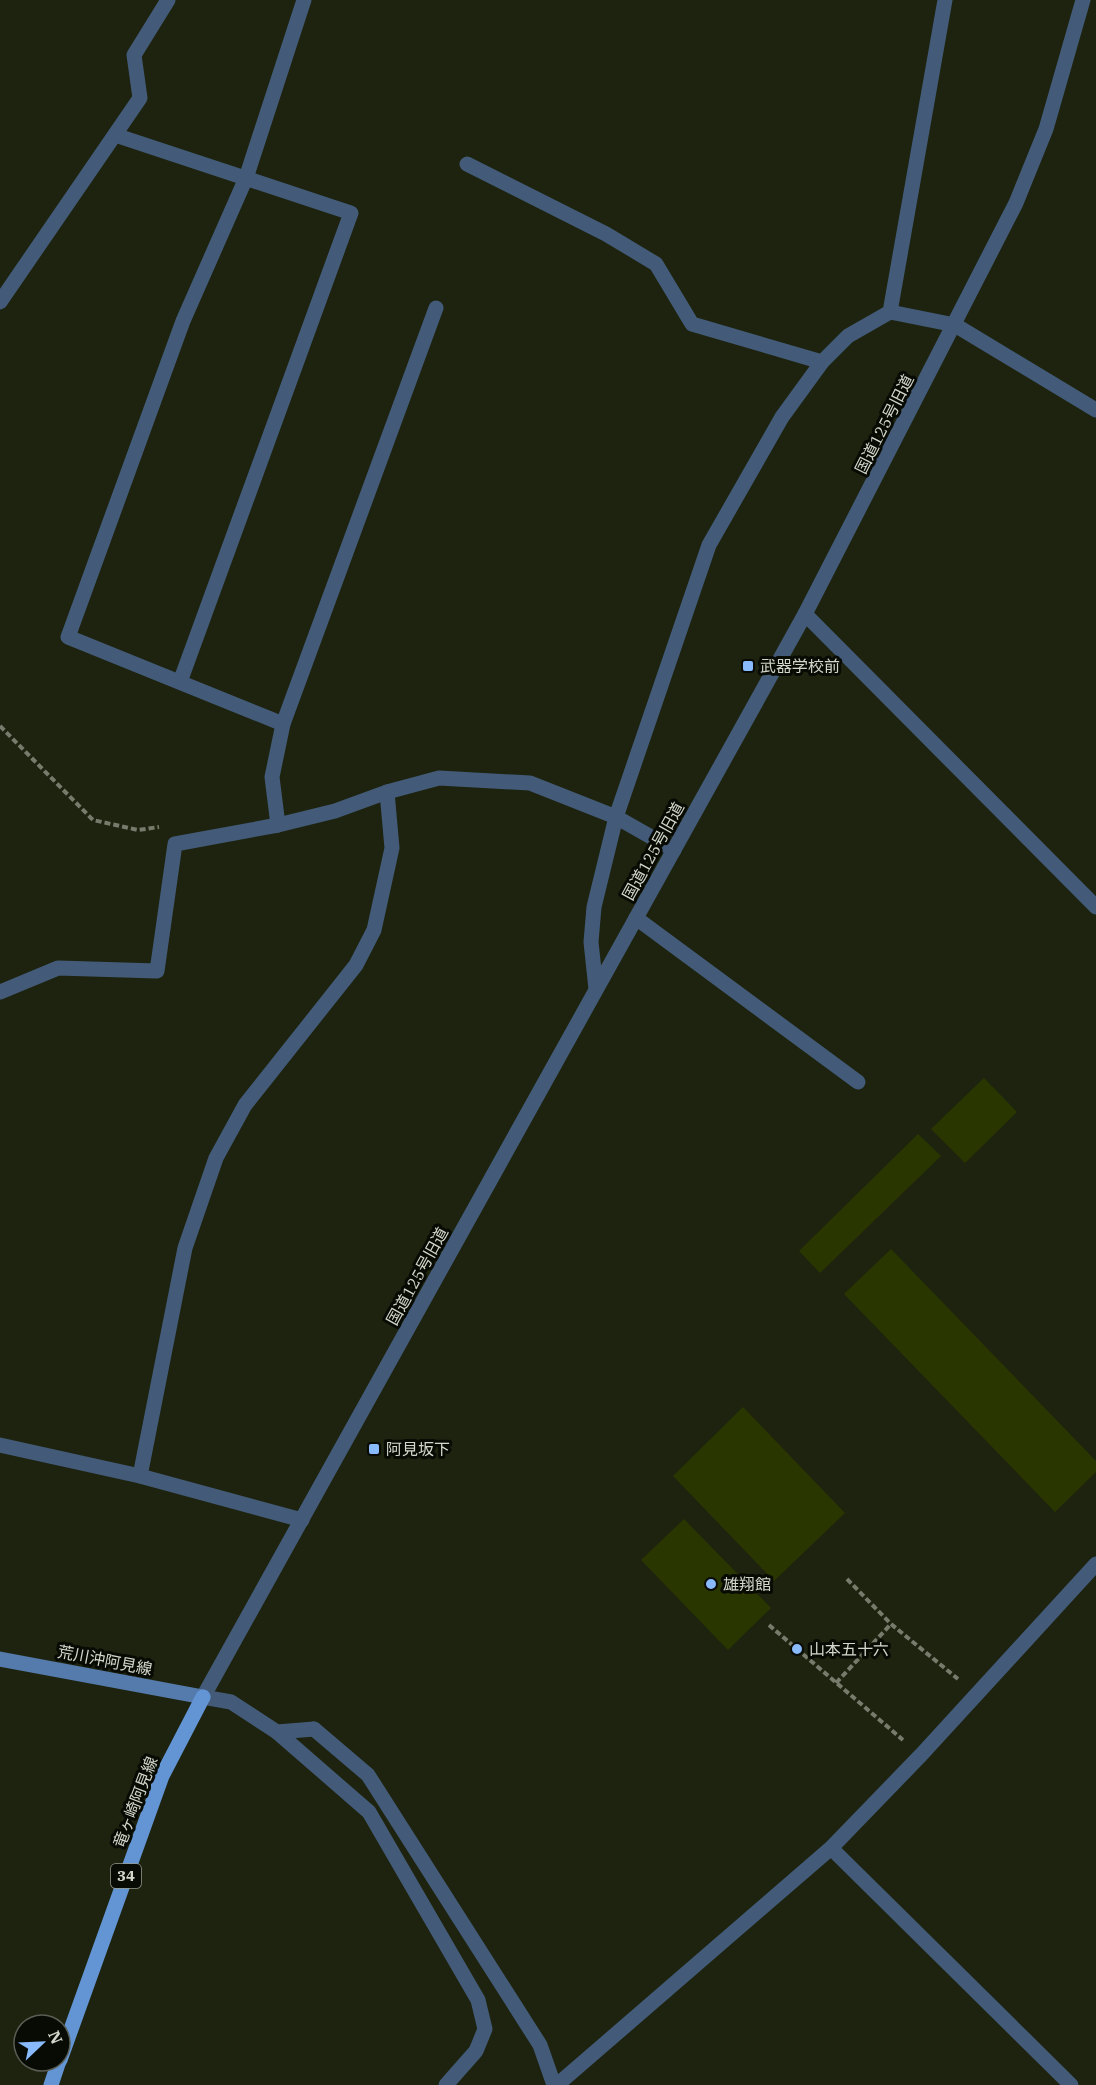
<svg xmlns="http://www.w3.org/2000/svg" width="1096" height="2085" font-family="'IBM Plex Serif','Noto Sans JP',serif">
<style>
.building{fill:#2a3600}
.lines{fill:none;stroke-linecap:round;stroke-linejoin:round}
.path{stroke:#767b6b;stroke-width:4;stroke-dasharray:6 3;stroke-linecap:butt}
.service{stroke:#435b79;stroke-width:15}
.minor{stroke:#435b79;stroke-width:15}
.tertiary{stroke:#435b79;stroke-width:15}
.secondary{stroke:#557bad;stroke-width:15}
.primary{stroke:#6395d4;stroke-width:15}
.poi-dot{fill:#88bafc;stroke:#080b04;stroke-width:2}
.labels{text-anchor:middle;stroke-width:6;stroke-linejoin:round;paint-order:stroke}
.shield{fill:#080b04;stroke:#969a8f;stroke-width:1.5}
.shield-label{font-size:15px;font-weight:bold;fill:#d3d7cb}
.street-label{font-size:16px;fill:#d3d7cb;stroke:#080b04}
.poi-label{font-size:16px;fill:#d3d7cb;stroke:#080b04;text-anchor:start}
</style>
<rect width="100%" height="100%" fill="#1d230f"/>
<!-- building -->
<g class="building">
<polygon points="984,1078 1017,1112 965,1163 931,1129"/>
<polygon points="918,1134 941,1156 820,1273 799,1251"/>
<polygon points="891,1249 1096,1461 1096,1472 1055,1512 844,1294"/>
<polygon points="743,1407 845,1513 774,1581 673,1476"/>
<polygon points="684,1519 771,1608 728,1650 641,1560"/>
</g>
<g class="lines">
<!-- path -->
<g class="path">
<polyline points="0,726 93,820 138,830 159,827"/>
<polyline points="847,1579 891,1624 958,1679"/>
<polyline points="769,1625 903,1740"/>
<polyline points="836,1683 891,1624"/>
</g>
<!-- service -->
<g class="service">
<polyline points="955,325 1096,410"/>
<polyline points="314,1729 368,1775 540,2045 554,2085"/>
<polyline points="831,1848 1071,2085"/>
<polyline points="557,2085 831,1848 921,1755 1096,1564"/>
</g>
<!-- minor -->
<g class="minor">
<polyline points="115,135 351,213 180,682"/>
<polyline points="467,164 606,234 656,264 692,324 822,362"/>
<polyline points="0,302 140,98 134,55 168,0"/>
<polyline points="890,312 955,325"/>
<polyline points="283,724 436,308"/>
<polyline points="278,825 272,777 283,724 68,637 183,321 246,178 304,0"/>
<polyline points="636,918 858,1082"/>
<polyline points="596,989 591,942 594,907 616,817 709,545 782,417 822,362 848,336 890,312 945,0"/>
<polyline points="0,992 58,968 157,971 175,844 278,825 335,811 387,792 439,778 530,783 616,817 674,850"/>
<polyline points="0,1445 140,1476 302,1520"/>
<polyline points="140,1476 185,1248 216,1158 245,1105 356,965 374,930 392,848 387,792"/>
<polyline points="203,1697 231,1702 277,1732 369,1812 478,2000 485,2029 476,2051 446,2085"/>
<polyline points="277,1732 314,1729"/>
</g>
<!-- tertiary -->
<g class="tertiary">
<polyline points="805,614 1096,907"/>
<polyline points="203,1697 805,614 1016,203 1046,129 1083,0"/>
</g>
<!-- secondary -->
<polyline class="secondary" points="0,1659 203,1697"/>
<!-- primary -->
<g class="primary">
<polyline points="60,2060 162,1776 203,1697"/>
<polyline points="51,2085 59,2061"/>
</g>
</g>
<!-- markers -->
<g class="poi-dot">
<rect x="742" y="660" width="12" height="12" rx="3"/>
<rect x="368" y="1443" width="12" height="12" rx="3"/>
<circle cx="711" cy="1584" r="6"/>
<circle cx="797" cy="1649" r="6"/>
</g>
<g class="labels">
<!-- shield labels -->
<rect class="shield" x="111" y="1864" width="30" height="24" rx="4.5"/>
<g class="shield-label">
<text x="126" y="1881">34</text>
</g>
<!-- street labels -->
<g class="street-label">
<text transform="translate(884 424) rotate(-63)" y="6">国道125号旧道</text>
<text transform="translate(653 851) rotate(-61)" y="6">国道125号旧道</text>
<text transform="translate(417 1276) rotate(-61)" y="6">国道125号旧道</text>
<text transform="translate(105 1660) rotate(11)" y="6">荒川沖阿見線</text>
<text transform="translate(135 1802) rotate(-69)" y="6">竜ヶ崎阿見線</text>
</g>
<!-- poi labels -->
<g class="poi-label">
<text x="760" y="672">武器学校前</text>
<text x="386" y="1455">阿見坂下</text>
<text x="723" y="1590">雄翔館</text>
<text x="809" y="1655">山本五十六</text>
</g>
</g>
<!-- north arrow -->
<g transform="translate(42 2043) rotate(67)"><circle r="28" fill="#080b04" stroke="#595d54" stroke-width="1.5"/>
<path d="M0-4.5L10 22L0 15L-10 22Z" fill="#88bafc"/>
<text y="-9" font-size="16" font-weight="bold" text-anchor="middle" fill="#d3d7cb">N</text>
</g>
</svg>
